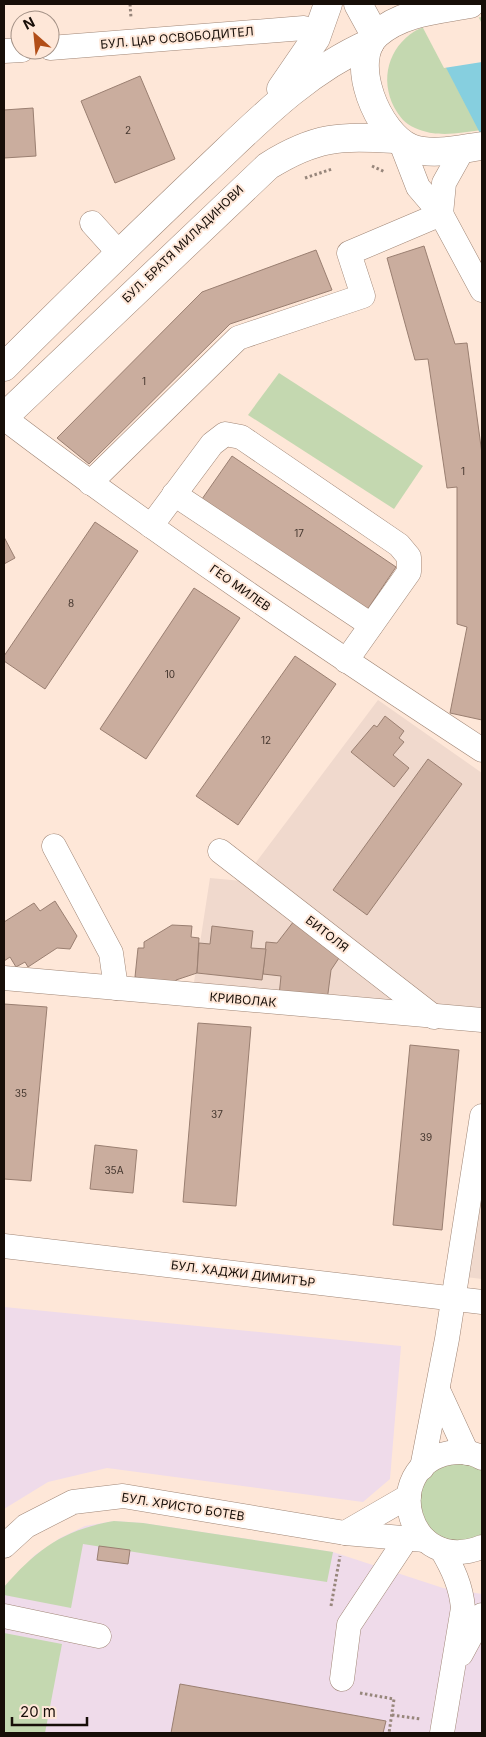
<svg xmlns="http://www.w3.org/2000/svg" width="486" height="1737" font-family="Inter,sans-serif">
<style>
.commercial{fill:#efdbea}
.medical{fill:#f0d9cd}
.green{fill:#c4d8b0}
.water{fill:#86cfdf}
.pier{fill:#fee7d8}
.building{fill:#caad9e;stroke:#9a7f71}
.lines{fill:none;stroke-linecap:round;stroke-linejoin:round}
.minor-casing{stroke:#a08676;stroke-width:25}
.major-casing{stroke:#a08676;stroke-width:29}
.path{stroke:#97867b;stroke-width:3;stroke-dasharray:2.5 2.5;stroke-linecap:butt}
.minor{stroke:#fff;stroke-width:24}
.major{stroke:#fff;stroke-width:28}
.labels{text-anchor:middle;stroke-width:4;stroke-linejoin:round;paint-order:stroke}
.number-label{font-size:10px;fill:#44362e}
.street-label{font-size:12px;fill:#170e08;stroke:#fee7d8}
</style>
<rect width="100%" height="100%" fill="#fee7d8"/>
<!-- commercial -->
<g class="commercial">
<polygon points="4,1307 401,1346 390,1479 363,1502 107,1468 48,1482 4,1509"/>
<polygon points="114,1521 143,1523 333,1552 443,1588 482,1594 482,1733 4,1733 4,1587 35,1555 60,1538 85,1526"/>
</g>
<!-- medical -->
<g class="medical">
<polygon points="378,700 482,773 482,1020 192,995 210,878 242,881"/>
<polygon points="482,1125 482,1279 457,1276"/>
</g>
<!-- green -->
<g class="green">
<path d="M482,17V130C459,133 437,138 415,128C405,124 399,116 394,107C380,79 388,48 415,31C430,22 464,20 482,17Z"/>
<polygon points="279,373 423,466 394,509 248,415"/>
<path d="M452,1460L482,1467V1538L444,1543L421,1524C420,1482 412,1480 452,1460Z"/>
<path d="M114,1521L143,1523L333,1552L327,1582L83,1544L71,1608L4,1595V1587C37,1549 63,1530 114,1521Z"/>
<polygon points="4,1633 62,1644 45,1733 4,1733"/>
</g>
<!-- water -->
<polygon class="water" points="413,4 482,29 482,137"/>
<!-- pier -->
<polygon class="pier" points="472,4 482,24 482,62 444,68 411,5"/>
<!-- building -->
<g class="building">
<polygon points="140,76 175,159 115,183 81,101"/>
<polygon points="33,108 36,156 4,158 4,110"/>
<polygon points="424,246 455,344 467,343 482,454 482,720 450,713 467,627 457,624 457,487 447,488 428,359 415,360 387,258"/>
<polygon points="316,250 332,290 230,324 89,464 57,438 202,292"/>
<polygon points="232,456 396,567 367,610 202,499"/>
<polygon points="95,522 138,551 45,689 4,661 4,656"/>
<polygon points="4,537 15,558 4,564"/>
<polygon points="194,588 240,618 146,759 100,729"/>
<polygon points="295,656 336,684 238,825 196,796"/>
<polygon points="385,716 404,731 399,738 404,742 393,755 409,768 394,787 351,752 374,725 377,727"/>
<polygon points="428,759 462,784 367,915 333,890"/>
<polygon points="55,901 77,936 70,949 57,948 28,967 25,962 16,967 10,957 4,961 4,922 34,903 40,911"/>
<polygon points="294,921 341,955 331,970 327,1001 279,996 281,976 263,974 266,942 277,943"/>
<polygon points="172,925 192,926 191,937 199,938 197,973 176,980 175,993 140,989 141,978 135,977 138,948 144,948 144,942"/>
<polygon points="212,926 253,931 251,948 266,949 262,980 197,973 199,943 210,944"/>
<polygon points="4,1004 47,1007 31,1181 4,1179"/>
<polygon points="198,1023 251,1027 236,1206 183,1202"/>
<polygon points="410,1045 459,1050 442,1230 393,1225"/>
<polygon points="95,1145 137,1150 133,1193 90,1189"/>
<polygon points="99,1546 130,1550 128,1564 97,1560"/>
<polygon points="180,1684 386,1721 383,1733 171,1733"/>
</g>
<g class="lines">
<!-- minor casing -->
<g class="minor-casing">
<g id="minor">
<polyline points="50,48 304,28"/>
<polyline points="4,51 22,50"/>
<polyline points="401,143 418,187 441,214 482,290"/>
<polyline points="441,214 444,183 463,149"/>
<polyline points="92,223 119,253"/>
<path d="M4,418C158,535 320,644 482,750"/>
<polyline points="90,483 238,338 363,296 349,253 441,214"/>
<polyline points="174,494 371,625"/>
<polyline points="151,526 212,444 225,434 241,437 399,545 409,557 409,572 346,661"/>
<polyline points="54,846 111,953 116,988"/>
<polyline points="220,851 434,1017"/>
<polyline points="4,978 482,1020"/>
<polyline points="4,1246 482,1302"/>
<polyline points="438,1390 467,1453"/>
<path d="M482,1458C472,1452 460,1451 449,1453C379,1467 407,1577 482,1547"/>
<polyline points="422,1468 447,1339 482,1116"/>
<polyline points="345,1533 409,1496"/>
<polyline points="4,1546 26,1526 73,1502 123,1496 345,1533 425,1540"/>
<polyline points="4,1616 99,1636"/>
<polyline points="461,1654 482,1615"/>
<polyline points="342,1679 349,1625 406,1539"/>
<path d="M442,1733L463,1608C461,1586 453,1569 442,1550"/>
</g>
</g>
<!-- major casing -->
<g class="major-casing">
<g id="major">
<polyline points="358,4 375,35"/>
<path d="M470,4C438,10 402,12 377,34C347,60 378,135 411,148C432,156 460,149 482,146"/>
<polyline points="281,89 316,38 328,4"/>
<path d="M4,367C70,301 136,237 203,173C255,124 304,72 370,43"/>
<path d="M4,417L268,166C316,136 340,136 395,139"/>
</g>
</g>
<!-- path -->
<g class="path">
<polyline points="130,4 131,18"/>
<polyline points="372,166 385,172"/>
<polyline points="305,178 332,169"/>
<polyline points="331,1606 340,1556"/>
<polyline points="360,1693 394,1699 389,1733"/>
<polyline points="392,1715 421,1719"/>
</g>
<!-- minor -->
<use href="#minor" class="minor"/>
<!-- major -->
<use href="#major" class="major"/>
</g>
<g class="labels">
<!-- number labels -->
<g class="number-label">
<text x="128" y="134">2</text>
<text x="144" y="385">1</text>
<text x="463" y="475">1</text>
<text x="299" y="537">17</text>
<text x="71" y="607">8</text>
<text x="170" y="678">10</text>
<text x="266" y="744">12</text>
<text x="21" y="1097">35</text>
<text x="217" y="1118">37</text>
<text x="426" y="1141">39</text>
<text x="114" y="1174">35А</text>
</g>
<!-- street labels -->
<g class="street-label">
<text transform="translate(177 38) rotate(-5)" y="4">БУЛ. ЦАР ОСВОБОДИТЕЛ</text>
<text transform="translate(183 244) rotate(-44)" y="4">БУЛ. БРАТЯ МИЛАДИНОВИ</text>
<text transform="translate(240 588) rotate(35)" y="4">ГЕО МИЛЕВ</text>
<text transform="translate(327 934) rotate(38)" y="4">БИТОЛЯ</text>
<text transform="translate(243 1000) rotate(5)" y="4">КРИВОЛАК</text>
<text transform="translate(243 1274) rotate(7)" y="4">БУЛ. ХАДЖИ ДИМИТЪР</text>
<text transform="translate(183 1507) rotate(9)" y="4">БУЛ. ХРИСТО БОТЕВ</text>
</g>
</g>
<!-- border -->
<rect width="486" height="1737" fill="none" stroke="#170e08" stroke-width="10"/>
<!-- north arrow -->
<g transform="translate(35 35) rotate(333)"><circle r="24" fill="#fee7d8" stroke="#a29085"/>
<path d="M0-4L9 19L0 12L-9 19Z" fill="#b24e18"/>
<text y="-8" font-size="14" font-weight="bold" text-anchor="middle" fill="#170e08">N</text>
</g>
<!-- scale -->
<path d="M12 1717v8h75v-8" fill="none" stroke="#170e08" stroke-width="2.5"/>
<text x="20" y="1717" font-size="15" fill="#170e08" stroke="#fee7d8" stroke-width="4" paint-order="stroke">20 m</text>
</svg>
